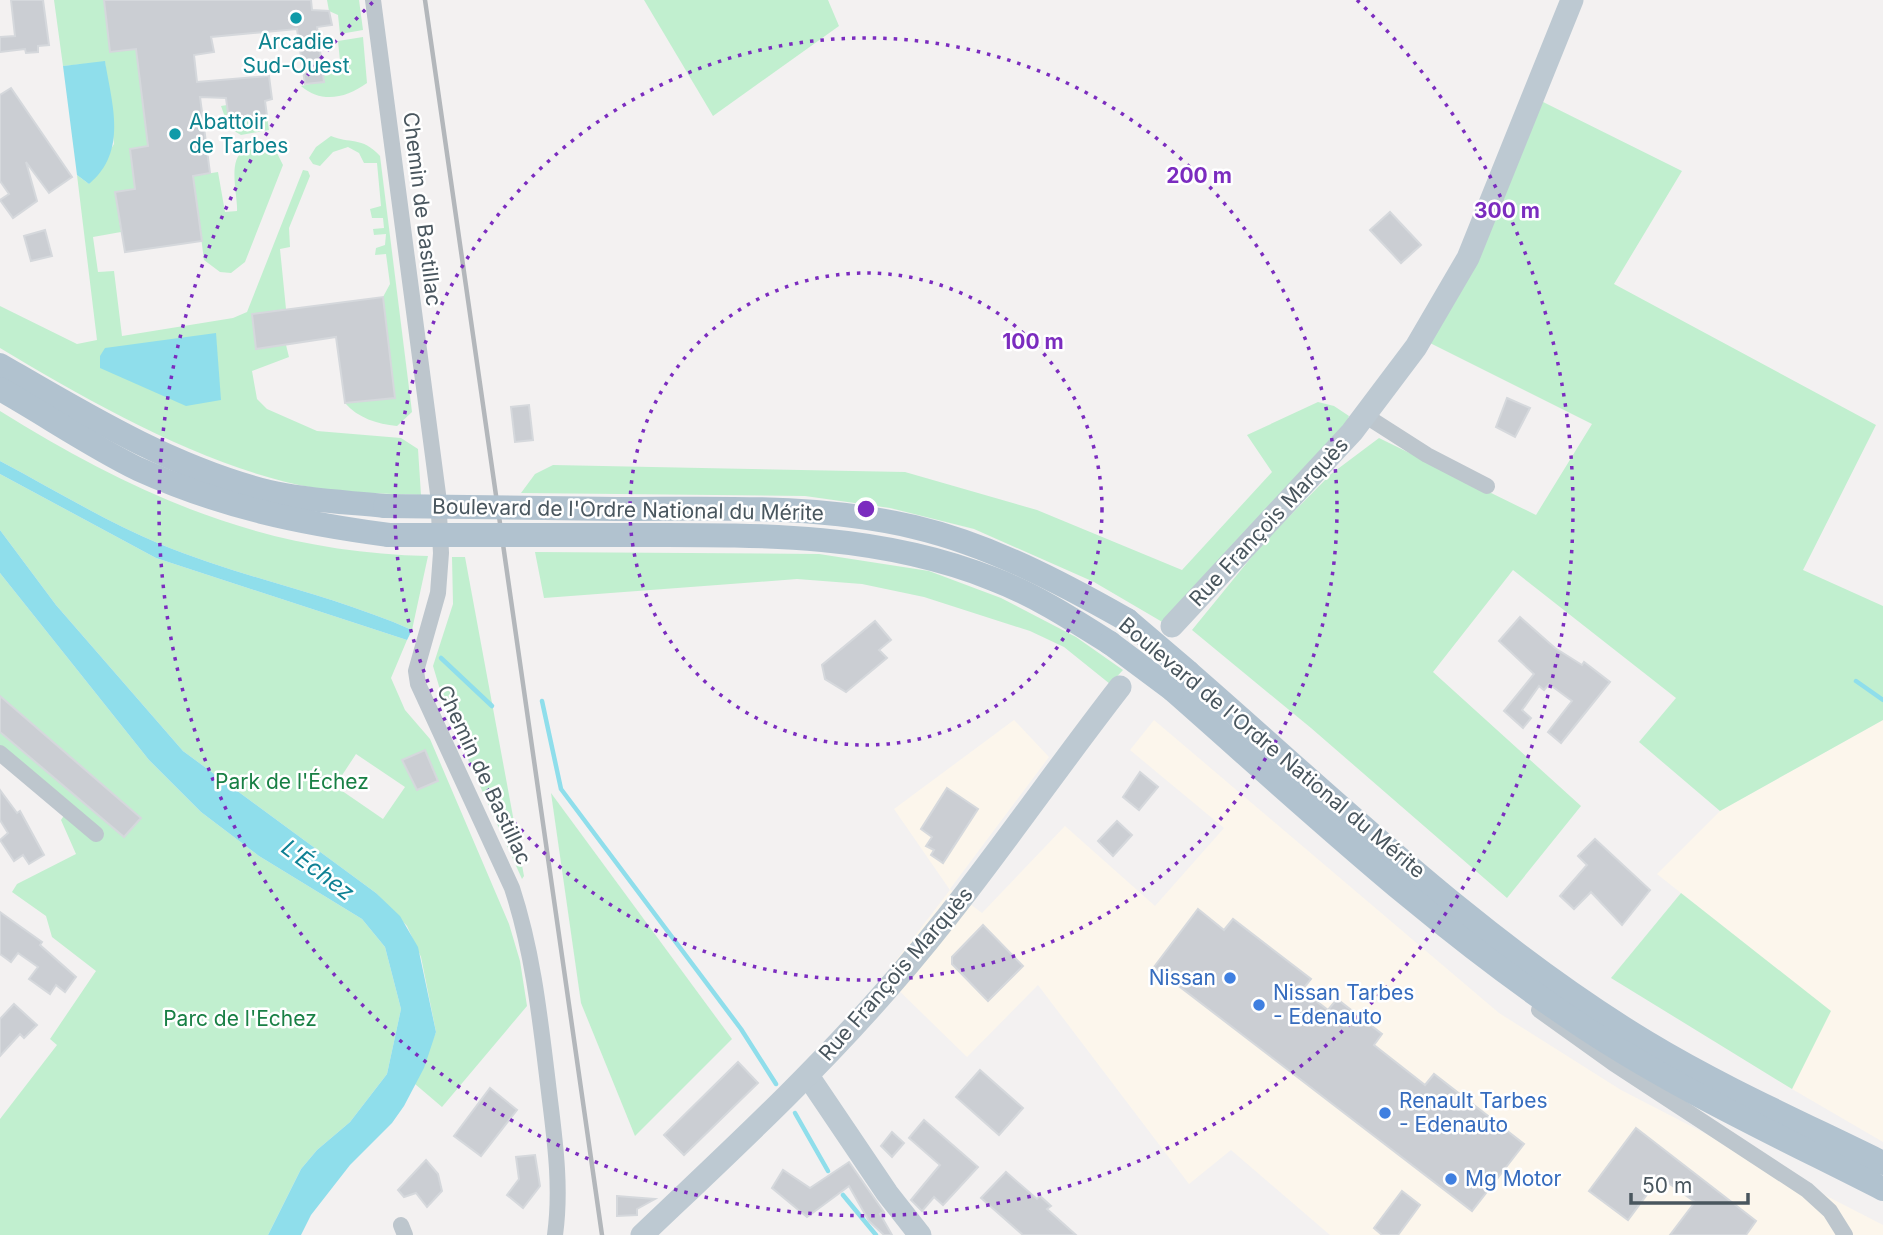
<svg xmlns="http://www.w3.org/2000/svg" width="1883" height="1235" font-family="Inter,sans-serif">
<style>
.commercial{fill:#fcf6ec}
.green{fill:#c1efcf;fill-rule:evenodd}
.water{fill:#8fdeeb}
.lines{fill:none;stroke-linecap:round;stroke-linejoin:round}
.stream{stroke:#8fdeeb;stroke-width:4.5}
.building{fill:#cbced3;stroke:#d5d8dc;stroke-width:2}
.street{stroke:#bdc6cd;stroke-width:16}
.secondary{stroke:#bdc9d2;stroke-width:23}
.primary{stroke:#b1c2cf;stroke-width:24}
.rail{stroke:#b3b7bb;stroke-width:4.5}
.primary-bridge{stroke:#b1c2cf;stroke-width:24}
.ring{fill:none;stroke:#7b2cbf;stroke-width:3.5;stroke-dasharray:3.5 7}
.culture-dot{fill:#0f9aa8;stroke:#fff;stroke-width:2.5}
.shop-dot{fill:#3f7fe0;stroke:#fff;stroke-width:2.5}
.labels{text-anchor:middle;stroke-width:5;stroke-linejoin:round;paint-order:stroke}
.culture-label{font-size:21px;fill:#0d838f;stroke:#fff}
.street-label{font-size:21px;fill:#49565e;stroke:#fff}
.park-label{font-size:21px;fill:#198045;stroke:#fff}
.shop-label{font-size:21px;fill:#366cbe;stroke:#fff;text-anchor:start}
.water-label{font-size:23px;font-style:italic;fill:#0f8194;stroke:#fff}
.centre{fill:#7b2cbf;stroke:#fff;stroke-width:3.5}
.ring-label{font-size:21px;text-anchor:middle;font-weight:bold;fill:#7b2cbf;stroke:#fff;stroke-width:5;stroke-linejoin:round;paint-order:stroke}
</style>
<rect width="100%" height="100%" fill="#f3f1f1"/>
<!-- commercial -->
<g class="commercial">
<polygon points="1014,720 1049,757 950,889 982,913 1065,826 1155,906 1224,828 1130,750 1154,720 1499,1013 1621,1090 1883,1225 1883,1235 1330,1235 1231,1150 1189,1184 1038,985 967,1057 884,976 950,890 894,809"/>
<polygon points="1883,720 1883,1142 1792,1089 1830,1011 1657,874 1720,811"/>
</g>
<!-- green -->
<g class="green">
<path d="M54,0H104L110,52L136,49L148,146L130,149L135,189L115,192L121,232L93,237L98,272L114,271L122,336L233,318L247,312L303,170L308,171L310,176L289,228L290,247L280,249L286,309L252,314L256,349L286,345L289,357L252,371L257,399L267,409L317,431L401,438L418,449L421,495C386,493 349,494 315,488C209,470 92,403 0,348V306L77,344L97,340L77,175L89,184L114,144L105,62L63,66Z"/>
<polygon points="327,0 359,0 363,30 340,34 338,15 329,11"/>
<polygon points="644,0 828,0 839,26 713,116"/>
<path d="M363,37L367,83C346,98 322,104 301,86L324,81L323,69H326V64L340,61L338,41Z"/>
<polygon points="1527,94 1682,171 1614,284 1876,425 1803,570 1883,606 1883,720 1720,811 1639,742 1676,698 1513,570 1433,672 1581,806 1507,898 1311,728 1192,630 1263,543 1331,474 1379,438 1536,515 1592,424 1414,335 1461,249"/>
<polygon points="227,105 229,121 267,116 269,130 241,135 229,128 221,106"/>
<path d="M331,136C349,144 362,136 380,156L412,412L397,426C377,424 358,418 345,403L395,398L383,297L390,284L386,254L375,255L376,248L385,245L386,234L374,235L373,229L384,228L383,218H372L370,209L381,206L377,163H364L359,153L348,147L333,152L320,166L313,164L309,158L316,147Z"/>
<path d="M267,148L276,151L283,165L245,262L231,273L220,272L204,260L193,176L218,172L225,212L237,211C238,197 227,159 244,151C250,149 260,149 267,148Z"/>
<polygon points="1318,402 1334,406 1349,416 1344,429 1164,623 1094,582 974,529 890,508 805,496 521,493 535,474 553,465 905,472 1037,510 1182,570 1272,472 1247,435"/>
<path d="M0,411C139,497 262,552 428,556L412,630C331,594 242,578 160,544C105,521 53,489 0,461Z"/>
<path d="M0,474L156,558L407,640L391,678L405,710L430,739L509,924L520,961L527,1006L442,1107L415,1084L436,1032L421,957L407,926L376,893L183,751L56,605L0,530ZM356,754L405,787L383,819L335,786Z"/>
<polygon points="535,552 819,554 929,571 1001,598 1076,637 1123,670 1110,684 1064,647 1030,631 924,597 862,584 797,579 544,598"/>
<polygon points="452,557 465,557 524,876 522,879 447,713 433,666 453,604"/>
<polygon points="0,573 149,760 201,812 259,856 362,919 385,947 401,1009 387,1074 350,1122 317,1150 301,1169 268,1235 0,1235 0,1119 57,1045 50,1039 96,971 52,937 46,916 12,892 17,884 76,854 61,820 65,814 0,759"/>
<polygon points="551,793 732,1039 635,1136 581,1003"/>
<polygon points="1681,893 1831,1011 1792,1089 1611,978"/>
</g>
<!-- water -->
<g class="water">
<path d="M105,61C112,105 128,151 89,184L77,175L63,66Z"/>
<polygon points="216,333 221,400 186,406 100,368 100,356 105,348"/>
<path d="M0,461C53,489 105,521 160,544C242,578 331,594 412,630L407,640L156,558L0,474Z"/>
<polygon points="0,530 56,605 183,751 376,893 400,916 418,947 436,1032 424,1068 404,1106 392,1123 350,1165 311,1215 301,1235 268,1235 301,1169 317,1150 350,1122 387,1074 401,1009 385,947 362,919 259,856 201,812 149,760 0,573"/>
</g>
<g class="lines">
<!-- stream -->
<g class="stream">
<polyline points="441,658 492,706"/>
<polyline points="1856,681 1883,700"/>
<polyline points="542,701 561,789 741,1029 776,1084"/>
<polyline points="795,1113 828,1171"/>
<polyline points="843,1195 876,1235"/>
</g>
</g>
<!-- building -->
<g class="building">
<polygon points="11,0 43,0 49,45 38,46 38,52 26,53 25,49 0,52 0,37 15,36"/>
<polygon points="104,0 311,0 312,10 329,11 332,25 317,27 324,82 305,84 297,29 211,37 214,52 194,55 197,82 269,76 272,99 265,101 267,116 229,121 226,98 200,97 210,173 193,176 202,241 125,252 115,192 135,189 130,149 148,146 136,49 110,52"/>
<polygon points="11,88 72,177 49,193 26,162 37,201 13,218 0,200 9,194 0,181 0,95"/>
<polygon points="1390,212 1421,245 1401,263 1370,230"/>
<polygon points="45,230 52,256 31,261 24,236"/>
<polygon points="383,297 395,398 345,403 336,337 256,349 252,314"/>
<polygon points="1507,398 1530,408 1515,437 1496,427"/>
<polygon points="529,405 533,440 515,442 511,407"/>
<polygon points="1520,617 1555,648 1582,665 1584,662 1610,682 1561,743 1548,732 1572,701 1549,684 1544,690 1539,686 1522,710 1531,718 1523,728 1504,711 1534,674 1499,641"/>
<polygon points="875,621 891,640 879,650 887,658 846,692 825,679 822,665"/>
<polygon points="0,696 141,818 124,837 0,732"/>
<polygon points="425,750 438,781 417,790 402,760"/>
<polygon points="1140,772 1158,787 1139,810 1123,797"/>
<polygon points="947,788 978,809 943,863 931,855 934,850 926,846 932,837 921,829"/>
<polygon points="0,790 17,813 20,811 44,855 29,864 23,855 14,861 0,840 8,833 0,820"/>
<polygon points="1117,821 1132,835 1113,856 1098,841"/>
<polygon points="1595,839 1650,890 1622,925 1591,892 1574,909 1560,896 1587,865 1578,856"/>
<polygon points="1198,909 1224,930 1233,919 1311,979 1302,990 1328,1010 1337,999 1382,1034 1374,1045 1425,1085 1434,1074 1524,1144 1472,1211 1154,967"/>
<polygon points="0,912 42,942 40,945 76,977 65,992 56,985 50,994 29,979 38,967 18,953 11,962 0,954"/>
<polygon points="983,925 1023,966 988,1001 952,964 952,957"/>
<polygon points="14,1004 37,1025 24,1038 20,1034 0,1056 0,1019"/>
<polygon points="738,1062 758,1083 684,1155 664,1135"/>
<polygon points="980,1070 1023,1108 999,1135 956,1097"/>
<polygon points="490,1088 517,1110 481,1156 454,1136"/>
<polygon points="924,1120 978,1167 943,1205 934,1197 922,1211 911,1200 940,1165 909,1138"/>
<polygon points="1636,1128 1756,1221 1746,1235 1670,1235 1695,1202 1660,1177 1628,1220 1589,1191"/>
<polygon points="892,1132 904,1143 892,1157 881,1146"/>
<polygon points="535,1155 540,1186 523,1208 507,1195 519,1179 516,1157"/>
<polygon points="426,1160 438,1174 442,1191 427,1207 416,1193 404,1197 398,1190"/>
<polygon points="849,1162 884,1212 880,1214 892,1235 884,1235 869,1221 849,1186 807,1217 772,1188 783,1170 810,1188"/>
<polygon points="1006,1172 1037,1199 1040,1196 1051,1206 1047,1209 1076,1235 1023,1235 981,1198"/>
<polygon points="1402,1191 1420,1205 1398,1235 1382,1235 1374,1228"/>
<polygon points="617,1196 629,1197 655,1199 637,1209 637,1215 617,1216"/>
</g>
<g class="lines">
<!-- street -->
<g class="street">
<path d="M373,0L438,494L441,553L438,593L416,671L418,684L512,888C533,952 540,1018 548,1084C554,1135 562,1184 555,1235"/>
<polyline points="1366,416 1427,455 1487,486"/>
<polyline points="0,753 96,834"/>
<polyline points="1539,1010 1613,1063 1807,1190 1830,1211 1845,1235"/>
<polyline points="401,1225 405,1235"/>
</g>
<!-- secondary -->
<g class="secondary">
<polyline points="1172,626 1352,432 1416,347 1468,258 1572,0"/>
<polyline points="808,1076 887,1193 920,1235"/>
<path d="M642,1235C727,1154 813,1075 890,986C973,891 1043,786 1120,687"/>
</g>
<!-- primary -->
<g class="primary">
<path d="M0,365C86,415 171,467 269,492C307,501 347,502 385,506"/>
<path d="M0,389C46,415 91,446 138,469C222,507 299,523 389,535"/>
<path d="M617,509C716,509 817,504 914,527C990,545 1060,582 1127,620"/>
<path d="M620,535C746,535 873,531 993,579C1035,595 1072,619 1110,643"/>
<path d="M1188,672C1334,799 1480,942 1646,1042C1722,1088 1804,1124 1883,1163"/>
<path d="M1173,690C1306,807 1437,931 1585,1028C1679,1090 1783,1138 1883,1189"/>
</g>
<!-- rail -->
<polyline class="rail" points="425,0 602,1235"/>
<!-- primary-bridge -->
<g class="primary-bridge">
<polyline points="385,506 617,509"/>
<polyline points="389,535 620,535"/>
<polyline points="1127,620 1188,672"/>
<polyline points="1110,643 1173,690"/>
</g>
</g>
<!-- distance rings -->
<g class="ring">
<circle cx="866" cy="509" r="236"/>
<circle cx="866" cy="509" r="471"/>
<path d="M1357 0A707 707 0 1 1 375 0"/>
</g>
<!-- markers -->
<g class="culture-dot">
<circle cx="296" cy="18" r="7"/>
<circle cx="175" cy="134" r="7"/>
</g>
<g class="shop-dot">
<circle cx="1230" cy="978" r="7"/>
<circle cx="1259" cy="1005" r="7"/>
<circle cx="1385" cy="1113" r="7"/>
<circle cx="1451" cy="1179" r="7"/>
</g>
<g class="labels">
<!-- culture labels -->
<g class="culture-label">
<text x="296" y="49">Arcadie<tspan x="296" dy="24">Sud-Ouest</tspan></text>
<text x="189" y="129" text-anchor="start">Abattoir<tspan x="189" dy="24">de Tarbes</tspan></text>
</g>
<!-- street labels -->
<g class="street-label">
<text transform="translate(422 209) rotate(83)" y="7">Chemin de Bastillac</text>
<text transform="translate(628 510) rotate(1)" y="7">Boulevard de l'Ordre National du Mérite</text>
<text transform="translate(1269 522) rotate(-47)" y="7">Rue François Marquès</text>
<text transform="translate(1272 748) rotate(40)" y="7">Boulevard de l'Ordre National du Mérite</text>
<text transform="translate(484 775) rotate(65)" y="7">Chemin de Bastillac</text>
<text transform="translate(896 974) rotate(-49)" y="7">Rue François Marquès</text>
</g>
<!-- park labels -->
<g class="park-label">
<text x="292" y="789">Park de l'Échez</text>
<text x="240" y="1026">Parc de l'Echez</text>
</g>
<!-- shop labels -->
<g class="shop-label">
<text x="1216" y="985" text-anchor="end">Nissan</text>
<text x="1273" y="1000">Nissan Tarbes<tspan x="1273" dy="24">- Edenauto</tspan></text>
<text x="1399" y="1108">Renault Tarbes<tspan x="1399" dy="24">- Edenauto</tspan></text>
<text x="1465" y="1186">Mg Motor</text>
</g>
<!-- water labels -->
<g class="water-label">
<text transform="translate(318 870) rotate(37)" y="8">L'Échez</text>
</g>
</g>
<circle cx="866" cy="509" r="10" class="centre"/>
<g class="ring-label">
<text x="1199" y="183">200 m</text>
<text x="1507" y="218">300 m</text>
<text x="1033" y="349">100 m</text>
</g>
<!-- scale -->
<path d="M1631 1193v10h117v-10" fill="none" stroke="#49565e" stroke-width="3.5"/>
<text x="1642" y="1193" font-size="21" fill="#49565e" stroke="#ffffff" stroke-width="5" paint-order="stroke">50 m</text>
</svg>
